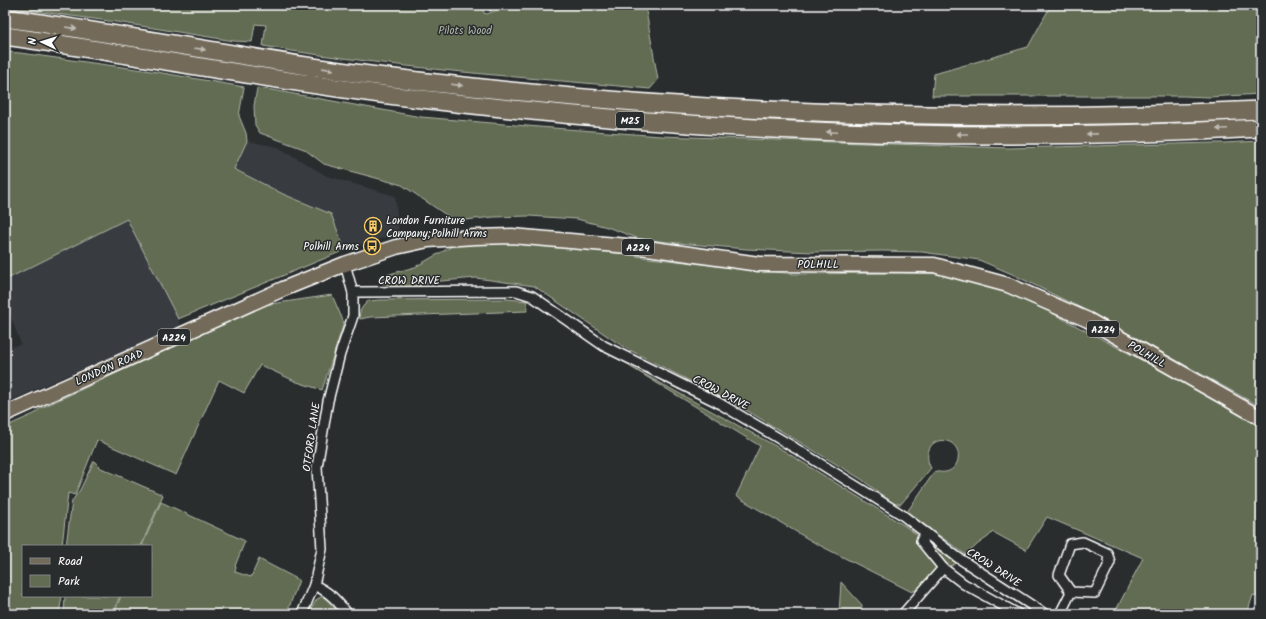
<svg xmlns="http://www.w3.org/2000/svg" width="1266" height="619" font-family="Kalam,sans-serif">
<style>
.built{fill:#393b41}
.green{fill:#626c52;stroke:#b0b6a8}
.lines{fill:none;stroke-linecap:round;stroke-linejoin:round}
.minor-casing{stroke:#fff;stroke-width:12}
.primary-casing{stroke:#fff;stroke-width:17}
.motorway-casing{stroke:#fff;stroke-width:20}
.minor{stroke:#2a2d2e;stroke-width:9}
.primary{stroke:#736b5a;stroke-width:14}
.motorway{stroke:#736b5a;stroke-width:17}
.rail{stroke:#fff;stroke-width:2.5;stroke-dasharray:6 3;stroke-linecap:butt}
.oneway{fill:#c0bcb5}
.labels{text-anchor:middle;stroke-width:3;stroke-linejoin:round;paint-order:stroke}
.shield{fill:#2a2d2e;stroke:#bfc0c0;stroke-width:1}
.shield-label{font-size:10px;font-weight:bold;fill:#fff}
.park-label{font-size:11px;fill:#b0b6a8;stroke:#2a2d2e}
.poi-label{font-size:11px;fill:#fff;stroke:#2a2d2e;text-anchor:start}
.street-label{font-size:11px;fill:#fff;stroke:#2a2d2e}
</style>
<rect width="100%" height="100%" fill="#2a2d2e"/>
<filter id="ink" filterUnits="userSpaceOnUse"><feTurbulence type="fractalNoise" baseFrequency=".025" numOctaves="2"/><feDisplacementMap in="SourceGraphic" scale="8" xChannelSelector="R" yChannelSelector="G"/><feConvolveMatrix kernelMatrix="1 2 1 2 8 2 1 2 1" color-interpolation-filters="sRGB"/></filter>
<g filter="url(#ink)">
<!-- built -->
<g class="built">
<polygon points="247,141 278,147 327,176 395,196 399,233 345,250 331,214 283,194 234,169"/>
<polygon points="127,219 178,319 181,327 43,386 5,403 5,349 21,344 5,302 5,280"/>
</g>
<!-- green -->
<g class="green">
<path d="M5,5H482L484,13L487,14L509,5H645L658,80L650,89C558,80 466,74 374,62C337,57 300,53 263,46L266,25L255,24L252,42L234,41L116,22L5,7Z"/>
<polygon points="1051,5 1261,5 1261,94 1209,97 1183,96 932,96 934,74 1028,47"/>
<polygon points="5,52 20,53 151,71 244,87 239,116 246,133 247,141 234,169 283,194 331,214 345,250 178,319 127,219 5,280"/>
<polygon points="257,88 272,90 421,117 539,127 661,136 1008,148 1215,143 1224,143 1261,141 1261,407 1087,311 1012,274 979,260 922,252 882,251 812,252 746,249 678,243 640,239 607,227 577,219 529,216 494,217 455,221 402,185 324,164 304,149 260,133 255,125 254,106"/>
<path d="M497,243L545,246L611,252L649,258L794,274L898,273L950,274L1023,298L1153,366L1261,426V598L1253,595L1247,614H1114L1143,558L1047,517L1026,550L993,532L988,537L978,544L966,555L907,512L935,471C959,479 967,447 947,441C930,437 923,455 931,468L901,504H894L861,479L746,410L622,346L534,286L476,278L430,282L418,286L394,287L380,282L379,277L415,267L454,245Z"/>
<polygon points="332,295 344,323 322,390 297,382 260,365 244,393 219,380 176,475 97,440 75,495 68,493 62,546 23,546 23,596 62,596 59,614 5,614 5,427 36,413 39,409 264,305"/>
<path d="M507,299L527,301V311L370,317L360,319C358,311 363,306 368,301L379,300Z"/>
<polygon points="629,366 781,449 905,526 956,563 912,592 815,543 736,496 760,446"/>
<polygon points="94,461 101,468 163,495 141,546 66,546 72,501 80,490"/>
<polygon points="161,502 245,541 235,566 236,567 235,572 251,577 259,559 299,580 287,613 283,614 114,614 121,596 151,596 151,546 142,546"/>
<polygon points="841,582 862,605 861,614 839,614"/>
<polygon points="65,596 120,596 112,614 64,614"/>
<polygon points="323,596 340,614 308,614 317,599"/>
</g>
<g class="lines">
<!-- minor casing -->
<g class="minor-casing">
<g id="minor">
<polyline points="353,293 358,292 516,291 532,296 604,346 717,402 795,448 901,514 957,557 1045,614"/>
<polyline points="926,533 921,541 943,568 964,584 1018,614"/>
<polygon points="1083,542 1107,553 1110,562 1095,593 1071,592 1059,575 1070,544"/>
<path d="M314,585C331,593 336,600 348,614"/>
<polyline points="302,614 314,585 322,549 317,467 328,401 340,354 353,316 353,293 345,264"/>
<polyline points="903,614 943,568"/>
<polyline points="1060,614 1071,592"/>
</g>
</g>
<!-- primary casing -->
<g class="primary-casing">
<polyline id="primary" points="5,414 283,289 345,264 396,247 428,240 475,237 512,236 640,247 759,264 934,265 1008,285 1088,320 1261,418"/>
</g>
<!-- motorway casing -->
<g class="motorway-casing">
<g id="motorway">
<path d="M5,18C106,32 205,50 306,66C364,75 423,82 482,88C741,116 1001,122 1261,110"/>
<path d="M5,36C141,55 276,82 413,98C694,132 978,144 1261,128"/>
</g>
</g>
<!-- minor -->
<use href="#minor" class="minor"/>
<!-- primary -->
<use href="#primary" class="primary"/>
<!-- motorway -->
<use href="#motorway" class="motorway"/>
<!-- rail -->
<polyline class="rail" points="489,10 501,5"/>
</g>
<!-- one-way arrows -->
<defs><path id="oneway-solid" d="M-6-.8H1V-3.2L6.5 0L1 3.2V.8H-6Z"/></defs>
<g class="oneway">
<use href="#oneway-solid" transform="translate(71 28) rotate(9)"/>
<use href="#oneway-solid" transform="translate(200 49) rotate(9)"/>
<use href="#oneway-solid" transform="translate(328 69) rotate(8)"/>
<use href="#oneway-solid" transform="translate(457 85) rotate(7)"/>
<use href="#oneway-solid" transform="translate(1222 129) rotate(177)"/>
<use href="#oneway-solid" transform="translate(832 132) rotate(-178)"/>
<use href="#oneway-solid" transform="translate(962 134) rotate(-180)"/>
<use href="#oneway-solid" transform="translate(1092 134) rotate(179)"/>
</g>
</g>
<!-- icons -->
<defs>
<g id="building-ring" transform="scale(0.9)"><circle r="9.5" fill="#2a2d2e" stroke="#ffd166" stroke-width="1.5"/><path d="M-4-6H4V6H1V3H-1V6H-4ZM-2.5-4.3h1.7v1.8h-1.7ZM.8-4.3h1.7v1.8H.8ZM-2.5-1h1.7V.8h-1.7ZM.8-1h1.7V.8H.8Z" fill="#ffd166"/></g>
<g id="bus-ring" transform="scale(0.9)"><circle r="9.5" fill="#2a2d2e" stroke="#ffd166" stroke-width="1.5"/><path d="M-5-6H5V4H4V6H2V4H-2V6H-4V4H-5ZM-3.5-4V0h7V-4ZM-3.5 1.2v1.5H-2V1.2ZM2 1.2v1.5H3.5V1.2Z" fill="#ffd166"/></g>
</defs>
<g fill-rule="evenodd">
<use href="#building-ring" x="373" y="226"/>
<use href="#bus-ring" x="372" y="246"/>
</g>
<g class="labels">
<!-- shield labels -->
<g class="shield">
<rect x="616" y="112" width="28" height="16" rx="3"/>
<rect x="622" y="239" width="32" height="16" rx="3"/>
<rect x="1087" y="321" width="32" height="16" rx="3"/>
<rect x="158" y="329" width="32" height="16" rx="3"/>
</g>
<g class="shield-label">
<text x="630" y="124">M25</text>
<text x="638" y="251">A224</text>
<text x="1103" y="333">A224</text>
<text x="174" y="341">A224</text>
</g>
<!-- park labels -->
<g class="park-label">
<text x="465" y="34">Pilots Wood</text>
</g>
<!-- poi labels -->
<g class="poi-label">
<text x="386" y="224">London Furniture<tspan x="386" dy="13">Company;Polhill Arms</tspan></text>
<text x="359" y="250" text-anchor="end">Polhill Arms</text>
</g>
<!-- street labels -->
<g class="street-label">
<text x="818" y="268">POLHILL</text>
<text x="409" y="284">CROW DRIVE</text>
<text transform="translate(1147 354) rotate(30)" y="4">POLHILL</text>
<text transform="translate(109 367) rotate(-24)" y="4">LONDON ROAD</text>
<text transform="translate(721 392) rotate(28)" y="4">CROW DRIVE</text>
<text transform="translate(311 437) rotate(-82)" y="4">OTFORD LANE</text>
<text transform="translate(994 567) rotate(33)" y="4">CROW DRIVE</text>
</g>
</g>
<!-- margin -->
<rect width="1266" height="619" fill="none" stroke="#2a2d2e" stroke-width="20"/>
<rect x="10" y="10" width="1246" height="599" fill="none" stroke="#fff" stroke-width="1.5" filter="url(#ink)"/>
<!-- legend -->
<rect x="22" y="545" width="130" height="52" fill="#2a2d2e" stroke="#7f8182"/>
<rect x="30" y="558" width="20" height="6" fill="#736b5a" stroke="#7f8182"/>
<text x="58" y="565" font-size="12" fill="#ffffff">Road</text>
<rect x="30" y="575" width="20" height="12" fill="#626c52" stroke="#7f8182"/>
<text x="58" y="585" font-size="12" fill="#ffffff">Park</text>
<!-- north arrow -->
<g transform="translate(42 42) rotate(274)" stroke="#2a2d2e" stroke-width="3" paint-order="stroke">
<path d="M0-3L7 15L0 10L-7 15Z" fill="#ffffff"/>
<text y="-6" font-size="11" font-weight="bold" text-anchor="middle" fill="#ffffff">N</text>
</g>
</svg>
